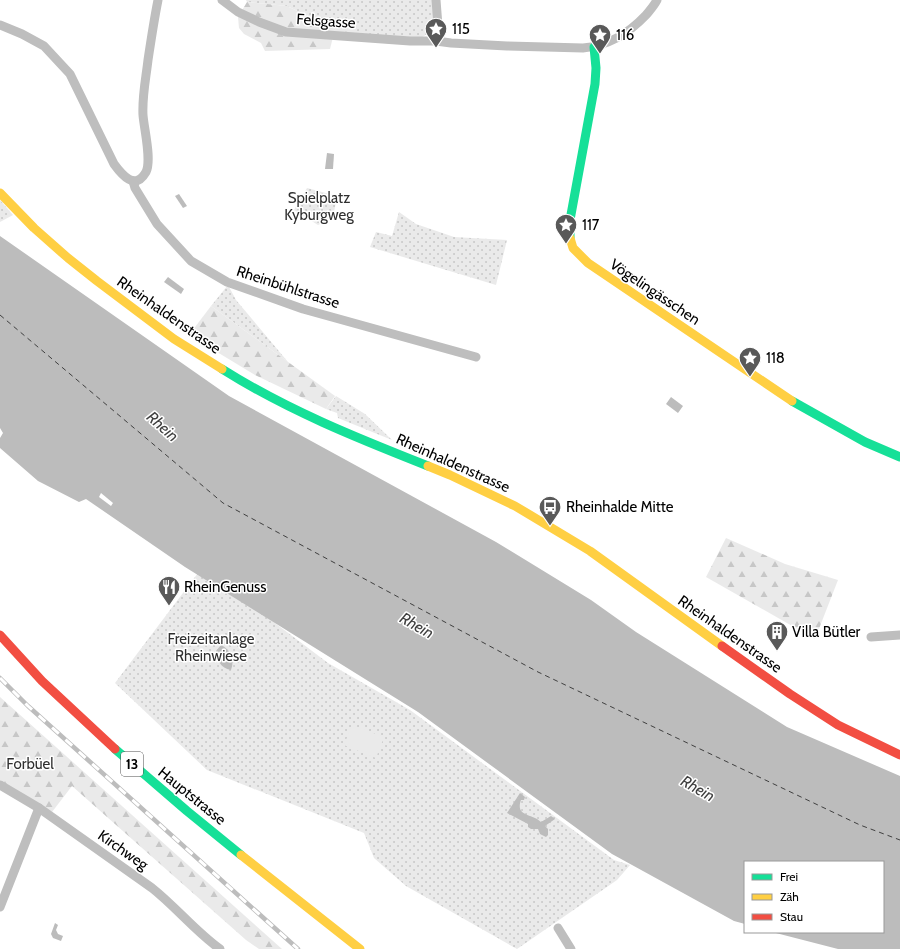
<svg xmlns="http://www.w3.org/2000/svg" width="900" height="949" font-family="Cabin,sans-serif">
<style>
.green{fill:url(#green-dots)}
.forest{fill:url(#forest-firs)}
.pitch{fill:#eaeaea}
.water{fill:#bcbcbc}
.pier{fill:#fff}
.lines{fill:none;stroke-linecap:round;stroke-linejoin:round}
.ferry{stroke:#404040;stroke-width:1;stroke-dasharray:5 4;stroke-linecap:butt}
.street{stroke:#bebebe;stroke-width:9}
.fast{stroke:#16e098;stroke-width:9}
.slow{stroke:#ffcf43;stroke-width:9}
.jam{stroke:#f24e42;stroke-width:9}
.rail-casing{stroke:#bdbdbd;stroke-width:4.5}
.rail{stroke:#fff;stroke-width:3;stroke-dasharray:9;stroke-linecap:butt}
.labels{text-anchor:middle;stroke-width:3;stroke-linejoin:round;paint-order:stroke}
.shield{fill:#fff;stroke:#4c4c4c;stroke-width:1}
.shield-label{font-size:14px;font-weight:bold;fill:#000}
.street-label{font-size:15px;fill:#000;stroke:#fff}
.poi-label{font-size:15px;fill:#000;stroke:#fff;text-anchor:start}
.park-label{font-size:15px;fill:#2f2f2f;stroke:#fff}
.water-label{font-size:16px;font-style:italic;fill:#404040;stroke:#fff}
</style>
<defs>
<pattern id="green-dots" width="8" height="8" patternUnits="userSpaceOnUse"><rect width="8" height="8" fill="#eaeaea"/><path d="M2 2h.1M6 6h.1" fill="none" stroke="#c7c7c7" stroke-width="1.8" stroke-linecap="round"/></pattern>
<pattern id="forest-firs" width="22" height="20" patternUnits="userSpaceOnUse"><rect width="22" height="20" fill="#eaeaea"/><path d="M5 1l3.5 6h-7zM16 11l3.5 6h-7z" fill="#c7c7c7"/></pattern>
</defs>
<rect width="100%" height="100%" fill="#fff"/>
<!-- green -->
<g class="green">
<polygon points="246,0 433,0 434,19 430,32 421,38 357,34 356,28 327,25 287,6 247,2"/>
<polygon points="307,188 337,196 333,218 318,225 294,210"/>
<polygon points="0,200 13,215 0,222"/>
<polygon points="399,212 416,224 454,237 507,240 496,285 370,247 376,232 392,236"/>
<polygon points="228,285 236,300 288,362 211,306"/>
<polygon points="336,396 365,414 392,440 338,418 337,413 326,409"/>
<polygon points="198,573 271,620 328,663 410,710 614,860 630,865 617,880 517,949 406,886 374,858 364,833 207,770 115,683"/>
</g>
<!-- forest -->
<g class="forest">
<polygon points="247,2 287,6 326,25 357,28 357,35 334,33 330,49 265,51 261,43 244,34 239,28 238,17"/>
<polygon points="211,306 335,396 326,409 255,375 189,335"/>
<polygon points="726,538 785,564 838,580 815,639 706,577"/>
<polygon points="0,697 282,949 259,949 246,940 72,786 52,812 0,781"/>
</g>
<!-- pitch -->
<polygon class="pitch" points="352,725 384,737 376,758 344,745"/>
<!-- water -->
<g class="water">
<polygon points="327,153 334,154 333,169 325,169"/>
<polygon points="179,194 187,206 183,208 175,196"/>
<polygon points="0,236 229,396 496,542 591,600 636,632 787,727 900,776 900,949 838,949 772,932 883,932 883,862 745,862 745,924 734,921 612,854 418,712 185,567 86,499 79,502 38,481 0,448 0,438 3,433 0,428"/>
<polygon points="168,277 184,289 181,294 164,282"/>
<polygon points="671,397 683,406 678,413 666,404"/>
<path d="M221,645C231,650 235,659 231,670C220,668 218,661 216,651Z"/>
<path d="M520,793L525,797L524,800H521C515,817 532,813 541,822L551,816L555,819L545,826L548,829V835L546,837L540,834L538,829H531L528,827V824L507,813Z"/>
<polygon points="55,923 58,925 56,930 58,934 63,936 61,941 53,938 51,934"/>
</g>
<!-- pier -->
<polygon class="pier" points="101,493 113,503 111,506 99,497"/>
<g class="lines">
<!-- ferry -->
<polyline class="ferry" points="0,315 223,503 538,672 860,825 900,840"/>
<!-- street -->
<g class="street">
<path d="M222,0L238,12L259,22L286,32L410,41H436L451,43L507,46L583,48C609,46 629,33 646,15C650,10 654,6 657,0"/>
<path d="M0,25L22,34L44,46L70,74L114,164C122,175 135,191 146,172C152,160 144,129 143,115C142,96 146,78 148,60C151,40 154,20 158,0"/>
<polyline points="436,41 438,26 436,0"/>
<polyline points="133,181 135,188 157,224 191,261 227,282 303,309 476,357"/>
<polyline points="871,637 900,635"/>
<path d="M0,785L39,808L152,888C176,907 196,932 220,949"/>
<polyline points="0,907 39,808"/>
<polyline points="558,928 571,949"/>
</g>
<!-- fast -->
<g class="fast">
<polyline points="570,238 570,220 595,84 596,68 594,47"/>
<path d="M222,369C287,410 357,438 428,466"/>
<polyline points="792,401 865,442 900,457"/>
<polyline points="115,749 187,811 241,855"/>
</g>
<!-- slow -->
<g class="slow">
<polyline points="0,193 34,228 68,258 97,281 174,339 222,369"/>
<polyline points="570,238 573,248 588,263 792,401"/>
<polyline points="428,466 450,475 515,506 590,551 722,646"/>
<polyline points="241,855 360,949"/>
</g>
<!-- jam -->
<g class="jam">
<polyline points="0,635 42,681 115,749"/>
<polyline points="722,646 790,694 838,725 900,755"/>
</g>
<!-- rail casing -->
<g class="rail-casing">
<polyline id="rail" points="0,678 28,706 298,949"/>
</g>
<!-- rail -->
<use href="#rail" class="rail"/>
</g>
<!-- icons -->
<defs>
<g id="sight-pin" transform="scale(1.15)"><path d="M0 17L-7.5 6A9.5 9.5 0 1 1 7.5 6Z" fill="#595959" stroke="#fff"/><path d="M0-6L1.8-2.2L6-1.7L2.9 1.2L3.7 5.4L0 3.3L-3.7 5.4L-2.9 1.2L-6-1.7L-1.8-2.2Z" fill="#fff"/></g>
<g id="bus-pin" transform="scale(1.15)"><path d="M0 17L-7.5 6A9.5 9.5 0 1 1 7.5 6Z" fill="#595959" stroke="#fff"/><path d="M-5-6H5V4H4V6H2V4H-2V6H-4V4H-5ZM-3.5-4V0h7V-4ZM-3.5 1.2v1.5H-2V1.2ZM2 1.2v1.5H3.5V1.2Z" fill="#fff"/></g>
<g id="restaurant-pin" transform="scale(1.15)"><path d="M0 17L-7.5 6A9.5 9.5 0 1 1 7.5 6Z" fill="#595959" stroke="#fff"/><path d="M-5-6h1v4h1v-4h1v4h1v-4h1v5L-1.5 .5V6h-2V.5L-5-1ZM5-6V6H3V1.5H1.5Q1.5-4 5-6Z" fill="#fff"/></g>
<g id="building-pin" transform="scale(1.15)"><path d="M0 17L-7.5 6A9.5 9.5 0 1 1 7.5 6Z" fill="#595959" stroke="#fff"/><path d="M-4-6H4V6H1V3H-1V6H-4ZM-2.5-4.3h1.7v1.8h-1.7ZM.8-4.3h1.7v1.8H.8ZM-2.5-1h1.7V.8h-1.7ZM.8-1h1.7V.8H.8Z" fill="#fff"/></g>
</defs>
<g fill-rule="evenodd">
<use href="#sight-pin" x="436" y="29"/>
<use href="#sight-pin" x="600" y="35"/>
<use href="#sight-pin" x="566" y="225"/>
<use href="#sight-pin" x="750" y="358"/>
<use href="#bus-pin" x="550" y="507"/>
<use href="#restaurant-pin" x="169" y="587"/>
<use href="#building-pin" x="777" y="632"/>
</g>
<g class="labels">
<!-- shield labels -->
<rect class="shield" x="121" y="752" width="22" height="24" rx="3"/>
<g class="shield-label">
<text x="132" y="769">13</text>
</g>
<!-- street labels -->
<g class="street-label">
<text transform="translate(326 21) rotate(4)" y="5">Felsgasse</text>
<text transform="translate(288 287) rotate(18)" y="5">Rheinbühlstrasse</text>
<text transform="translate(655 292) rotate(34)" y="5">Vögelingässchen</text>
<text transform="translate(169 315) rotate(35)" y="5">Rheinhaldenstrasse</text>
<text transform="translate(453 463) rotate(24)" y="5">Rheinhaldenstrasse</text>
<text transform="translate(730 634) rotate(35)" y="5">Rheinhaldenstrasse</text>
<text transform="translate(192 796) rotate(39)" y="5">Hauptstrasse</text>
<text transform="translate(123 850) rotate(35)" y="5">Kirchweg</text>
</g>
<!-- poi labels -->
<g class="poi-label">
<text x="452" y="34">115</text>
<text x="616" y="40">116</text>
<text x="582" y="230">117</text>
<text x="766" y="363">118</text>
<text x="566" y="512">Rheinhalde Mitte</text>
<text x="184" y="592">RheinGenuss</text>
<text x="792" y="637">Villa Bütler</text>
</g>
<!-- park labels -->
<g class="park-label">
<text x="319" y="203">Spielplatz<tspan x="319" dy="17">Kyburgweg</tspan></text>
<text x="211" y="644">Freizeitanlage<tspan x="211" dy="17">Rheinwiese</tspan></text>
<text x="30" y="769">Forbüel</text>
</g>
<!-- water labels -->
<g class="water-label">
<text transform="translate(163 426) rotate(42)" y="6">Rhein</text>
<text transform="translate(417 625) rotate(30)" y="6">Rhein</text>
<text transform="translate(698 788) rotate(30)" y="6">Rhein</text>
</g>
</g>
<!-- legend -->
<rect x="744" y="861" width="140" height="72" fill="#ffffff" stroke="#999999"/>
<rect x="752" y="874" width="20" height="6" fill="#16e098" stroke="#999999"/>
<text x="780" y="881" font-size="12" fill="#000000">Frei</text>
<rect x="752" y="894" width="20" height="6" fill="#ffcf43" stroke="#999999"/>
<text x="780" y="901" font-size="12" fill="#000000">Zäh</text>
<rect x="752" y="914" width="20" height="6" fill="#f24e42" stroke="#999999"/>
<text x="780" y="921" font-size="12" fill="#000000">Stau</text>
</svg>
